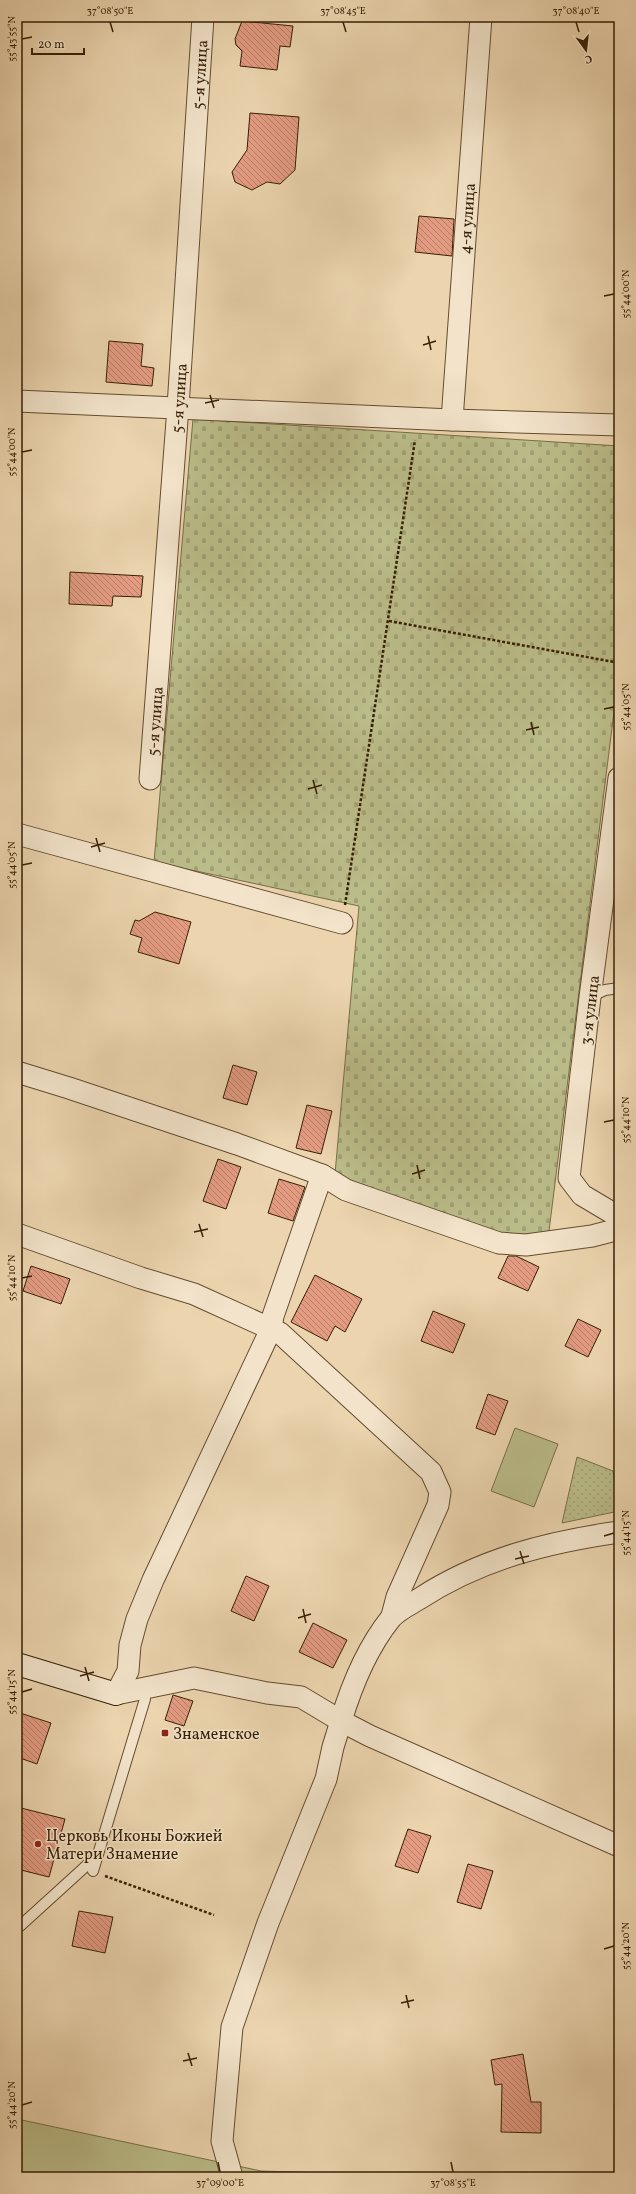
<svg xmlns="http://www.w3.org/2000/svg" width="636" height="2194" font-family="Vollkorn,serif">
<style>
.green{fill:#babc89;stroke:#786e46}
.cemetery{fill:url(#cemetery-stones);stroke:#786e46}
.park{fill:url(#park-dots);stroke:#786e46}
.building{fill:url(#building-back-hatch);stroke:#371f04}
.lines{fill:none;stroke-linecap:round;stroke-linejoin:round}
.lane-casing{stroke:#644c2e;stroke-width:12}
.street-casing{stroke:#644c2e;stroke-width:23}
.secondary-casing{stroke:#371f04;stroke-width:24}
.path{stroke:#371f04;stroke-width:2.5;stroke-dasharray:3 2;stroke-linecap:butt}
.lane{stroke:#f2e3ca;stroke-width:10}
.street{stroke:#f2e3ca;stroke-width:21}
.secondary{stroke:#f2e3ca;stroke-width:22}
.ticks{fill:none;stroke:#371f04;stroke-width:1.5}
.poi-dot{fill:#8f2418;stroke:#f2e3ca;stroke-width:1.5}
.labels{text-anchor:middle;stroke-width:3;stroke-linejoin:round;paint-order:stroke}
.street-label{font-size:16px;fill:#371f04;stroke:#f2e3ca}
.poi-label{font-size:16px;fill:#371f04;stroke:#f2e3ca;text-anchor:start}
.neatline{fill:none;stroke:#371f04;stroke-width:1.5}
.ticks-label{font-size:10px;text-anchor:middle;fill:#371f04}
</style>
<defs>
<pattern id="cemetery-stones" width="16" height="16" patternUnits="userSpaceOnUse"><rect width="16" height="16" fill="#babc89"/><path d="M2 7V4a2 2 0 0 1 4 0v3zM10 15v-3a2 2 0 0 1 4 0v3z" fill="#a0a175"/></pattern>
<pattern id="park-dots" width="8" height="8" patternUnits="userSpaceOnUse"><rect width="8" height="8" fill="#babc89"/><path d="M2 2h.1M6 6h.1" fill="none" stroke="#a0a175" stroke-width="1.8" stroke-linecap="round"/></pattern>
<pattern id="building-back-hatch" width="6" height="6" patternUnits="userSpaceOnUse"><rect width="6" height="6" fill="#e39b82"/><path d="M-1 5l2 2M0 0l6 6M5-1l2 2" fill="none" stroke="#b97e68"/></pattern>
</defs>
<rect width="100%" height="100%" fill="#ebd4ae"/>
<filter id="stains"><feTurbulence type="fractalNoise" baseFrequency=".005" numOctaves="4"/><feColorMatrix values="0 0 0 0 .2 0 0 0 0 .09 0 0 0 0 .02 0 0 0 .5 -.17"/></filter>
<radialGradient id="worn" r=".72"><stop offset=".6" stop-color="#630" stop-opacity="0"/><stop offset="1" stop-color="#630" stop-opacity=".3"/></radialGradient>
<!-- green -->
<g class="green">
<polygon points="515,1428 558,1444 534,1507 491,1491"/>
<polygon points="17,2119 261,2171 458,2177 17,2177"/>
</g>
<!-- cemetery -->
<polygon class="cemetery" points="193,419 619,446 619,672 548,1239 483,1230 335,1174 359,906 154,862"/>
<!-- park -->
<polygon class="park" points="577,1457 613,1471 619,1511 562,1523"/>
<!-- building -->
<g class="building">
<polygon points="242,21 293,26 290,47 280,46 277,70 240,66 242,51 236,45 235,39"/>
<polygon points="250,113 299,117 295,170 280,184 267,182 252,190 235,182 232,172 247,150"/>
<polygon points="419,216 454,219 452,256 415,252"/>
<polygon points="109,341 143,344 141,366 154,368 152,386 106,382"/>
<polygon points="70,572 143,576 141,597 113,596 112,606 69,604"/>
<polygon points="155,912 191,922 179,964 138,952 142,938 130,934 135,920 139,921"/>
<polygon points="233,1065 257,1072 247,1105 223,1098"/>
<polygon points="307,1105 332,1111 321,1154 296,1148"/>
<polygon points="218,1159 241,1167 226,1209 203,1201"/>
<polygon points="279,1179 305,1187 293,1221 268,1213"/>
<polygon points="508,1256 516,1256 539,1267 528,1291 498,1278"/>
<polygon points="31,1266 70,1279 61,1304 23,1291"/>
<polygon points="315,1275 362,1299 345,1332 335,1326 327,1341 291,1322"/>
<polygon points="433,1311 465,1324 453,1353 421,1341"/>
<polygon points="578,1319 601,1330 588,1357 565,1346"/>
<polygon points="488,1394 508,1401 495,1435 476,1428"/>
<polygon points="246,1576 269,1586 254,1621 231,1611"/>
<polygon points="313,1623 347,1640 333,1668 299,1652"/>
<polygon points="173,1695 193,1701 184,1726 165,1720"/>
<polygon points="17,1712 51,1723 37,1764 17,1757"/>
<polygon points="17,1807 65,1819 49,1877 17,1869"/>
<polygon points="408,1829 431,1836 418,1873 395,1866"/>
<polygon points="468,1864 493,1871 481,1909 457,1902"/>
<polygon points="79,1911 113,1917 105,1953 72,1946"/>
<polygon points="523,2054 531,2102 541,2102 541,2133 501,2132 502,2084 495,2085 491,2060"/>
</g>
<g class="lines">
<!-- lane casing -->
<g class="lane-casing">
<g id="lane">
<polyline points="590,997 605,990 619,988"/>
<polyline points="93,1871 145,1699"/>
<polyline points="20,1926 97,1856"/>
</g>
</g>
<!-- street casing -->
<g class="street-casing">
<g id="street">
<polyline points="17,401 452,420 619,425"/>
<path id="s1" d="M452,420L481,17"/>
<polyline points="619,778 590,997 569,1178 582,1195 619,1217"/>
<path id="s2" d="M150,779L178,407L203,17"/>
<polyline points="17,834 342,923"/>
<polyline points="17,1072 69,1088 237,1144 322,1175 346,1190 499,1243 526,1245 592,1236 619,1229"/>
<polyline points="17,1234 141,1278 194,1294 280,1333 431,1472 440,1492 438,1505 397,1597 392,1616"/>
<path d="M619,1532C548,1542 480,1559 419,1599C411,1604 398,1610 391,1618C367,1648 352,1684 341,1721L370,1736L619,1846"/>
<polyline points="116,1694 194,1678 267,1693 301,1697 341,1721 333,1747 326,1779 268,1923 232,2027 222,2141 232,2177"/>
<polyline points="116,1694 128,1671 130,1645 137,1619 153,1580 271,1329 273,1316 322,1175"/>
</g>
</g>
<!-- secondary casing -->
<g class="secondary-casing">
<polyline id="secondary" points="17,1664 116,1694"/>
</g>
<!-- path -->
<g class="path">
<polyline points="389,621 614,662"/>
<polyline points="345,905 415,440"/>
<polyline points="105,1876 214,1915"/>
</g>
<!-- lane -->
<use href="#lane" class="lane"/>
<!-- street -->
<use href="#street" class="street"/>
<!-- secondary -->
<use href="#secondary" class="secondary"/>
</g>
<!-- ticks -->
<path class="ticks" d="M110,22L113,32M343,22L346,32M576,22L579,32M22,39L32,37M604,296L614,294M428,336L431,350M423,345L436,341M210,395L214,408M205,403L219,400M22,452L32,450M604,709L614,707M531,722L534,735M526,730L539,727M313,780L317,794M308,789L322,785M96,838L100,852M91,847L105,843M22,865L32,863M604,1122L614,1120M417,1165L420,1179M412,1174L425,1170M199,1224L203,1237M194,1232L208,1229M22,1278L32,1276M604,1536L614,1533M520,1551L524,1564M515,1559L529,1556M303,1609L306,1623M298,1618L311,1614M85,1667L89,1681M80,1676L94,1672M22,1692L32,1689M604,1949L614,1946M406,1995L409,2008M401,2003L414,2000M188,2053L192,2066M183,2061L197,2058M22,2105L32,2102M218,2162L220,2172M451,2162L453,2172"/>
<!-- markers -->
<g class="poi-dot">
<rect x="161" y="1729" width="8" height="8" rx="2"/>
<circle cx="38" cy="1844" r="4"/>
</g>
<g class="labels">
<!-- street labels -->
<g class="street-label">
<text dy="6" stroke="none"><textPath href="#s2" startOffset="706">5-я улица</textPath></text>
<text dy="6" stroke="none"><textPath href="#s1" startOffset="202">4-я улица</textPath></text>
<text dy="6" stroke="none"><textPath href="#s2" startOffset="382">5-я улица</textPath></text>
<text dy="6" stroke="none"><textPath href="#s2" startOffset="58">5-я улица</textPath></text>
<text transform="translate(589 1010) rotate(-83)" y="6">3-я улица</text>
</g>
<!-- poi labels -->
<g class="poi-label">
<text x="173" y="1739">Знаменское</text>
<text x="46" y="1841">Церковь Иконы Божией<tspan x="46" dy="18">Матери Знамение</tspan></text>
</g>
</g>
<!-- margin -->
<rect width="636" height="2194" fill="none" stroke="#ebd4ae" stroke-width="44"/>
<!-- north arrow -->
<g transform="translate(586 50) rotate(165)" stroke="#f2e3ca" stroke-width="3" paint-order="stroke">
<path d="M0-3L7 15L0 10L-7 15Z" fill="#371f04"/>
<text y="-6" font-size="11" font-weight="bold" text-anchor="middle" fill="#371f04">С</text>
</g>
<!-- scale -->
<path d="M32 48v6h52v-6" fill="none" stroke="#371f04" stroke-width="2"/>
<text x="38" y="48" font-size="12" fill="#371f04" stroke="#f2e3ca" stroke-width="3" paint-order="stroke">20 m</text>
<rect x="22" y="22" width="592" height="2150" class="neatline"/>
<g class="ticks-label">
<text x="110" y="14">37°08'50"E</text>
<text x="343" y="14">37°08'45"E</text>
<text x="576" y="14">37°08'40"E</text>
<text transform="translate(11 39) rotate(-90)" y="4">55°43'55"N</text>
<text transform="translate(625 294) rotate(-90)" y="4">55°44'00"N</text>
<text transform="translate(11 452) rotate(-90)" y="4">55°44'00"N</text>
<text transform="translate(625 707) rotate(-90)" y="4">55°44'05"N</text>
<text transform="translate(11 865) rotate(-90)" y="4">55°44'05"N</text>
<text transform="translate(625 1120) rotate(-90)" y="4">55°44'10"N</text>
<text transform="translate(11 1278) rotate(-90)" y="4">55°44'10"N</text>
<text transform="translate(625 1533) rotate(-90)" y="4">55°44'15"N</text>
<text transform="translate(11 1692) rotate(-90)" y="4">55°44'15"N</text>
<text transform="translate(625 1946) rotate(-90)" y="4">55°44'20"N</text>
<text transform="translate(11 2105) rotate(-90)" y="4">55°44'20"N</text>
<text x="220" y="2186">37°09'00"E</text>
<text x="453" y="2186">37°08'55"E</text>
</g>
<rect width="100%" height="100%" filter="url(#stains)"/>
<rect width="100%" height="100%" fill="url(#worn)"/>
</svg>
